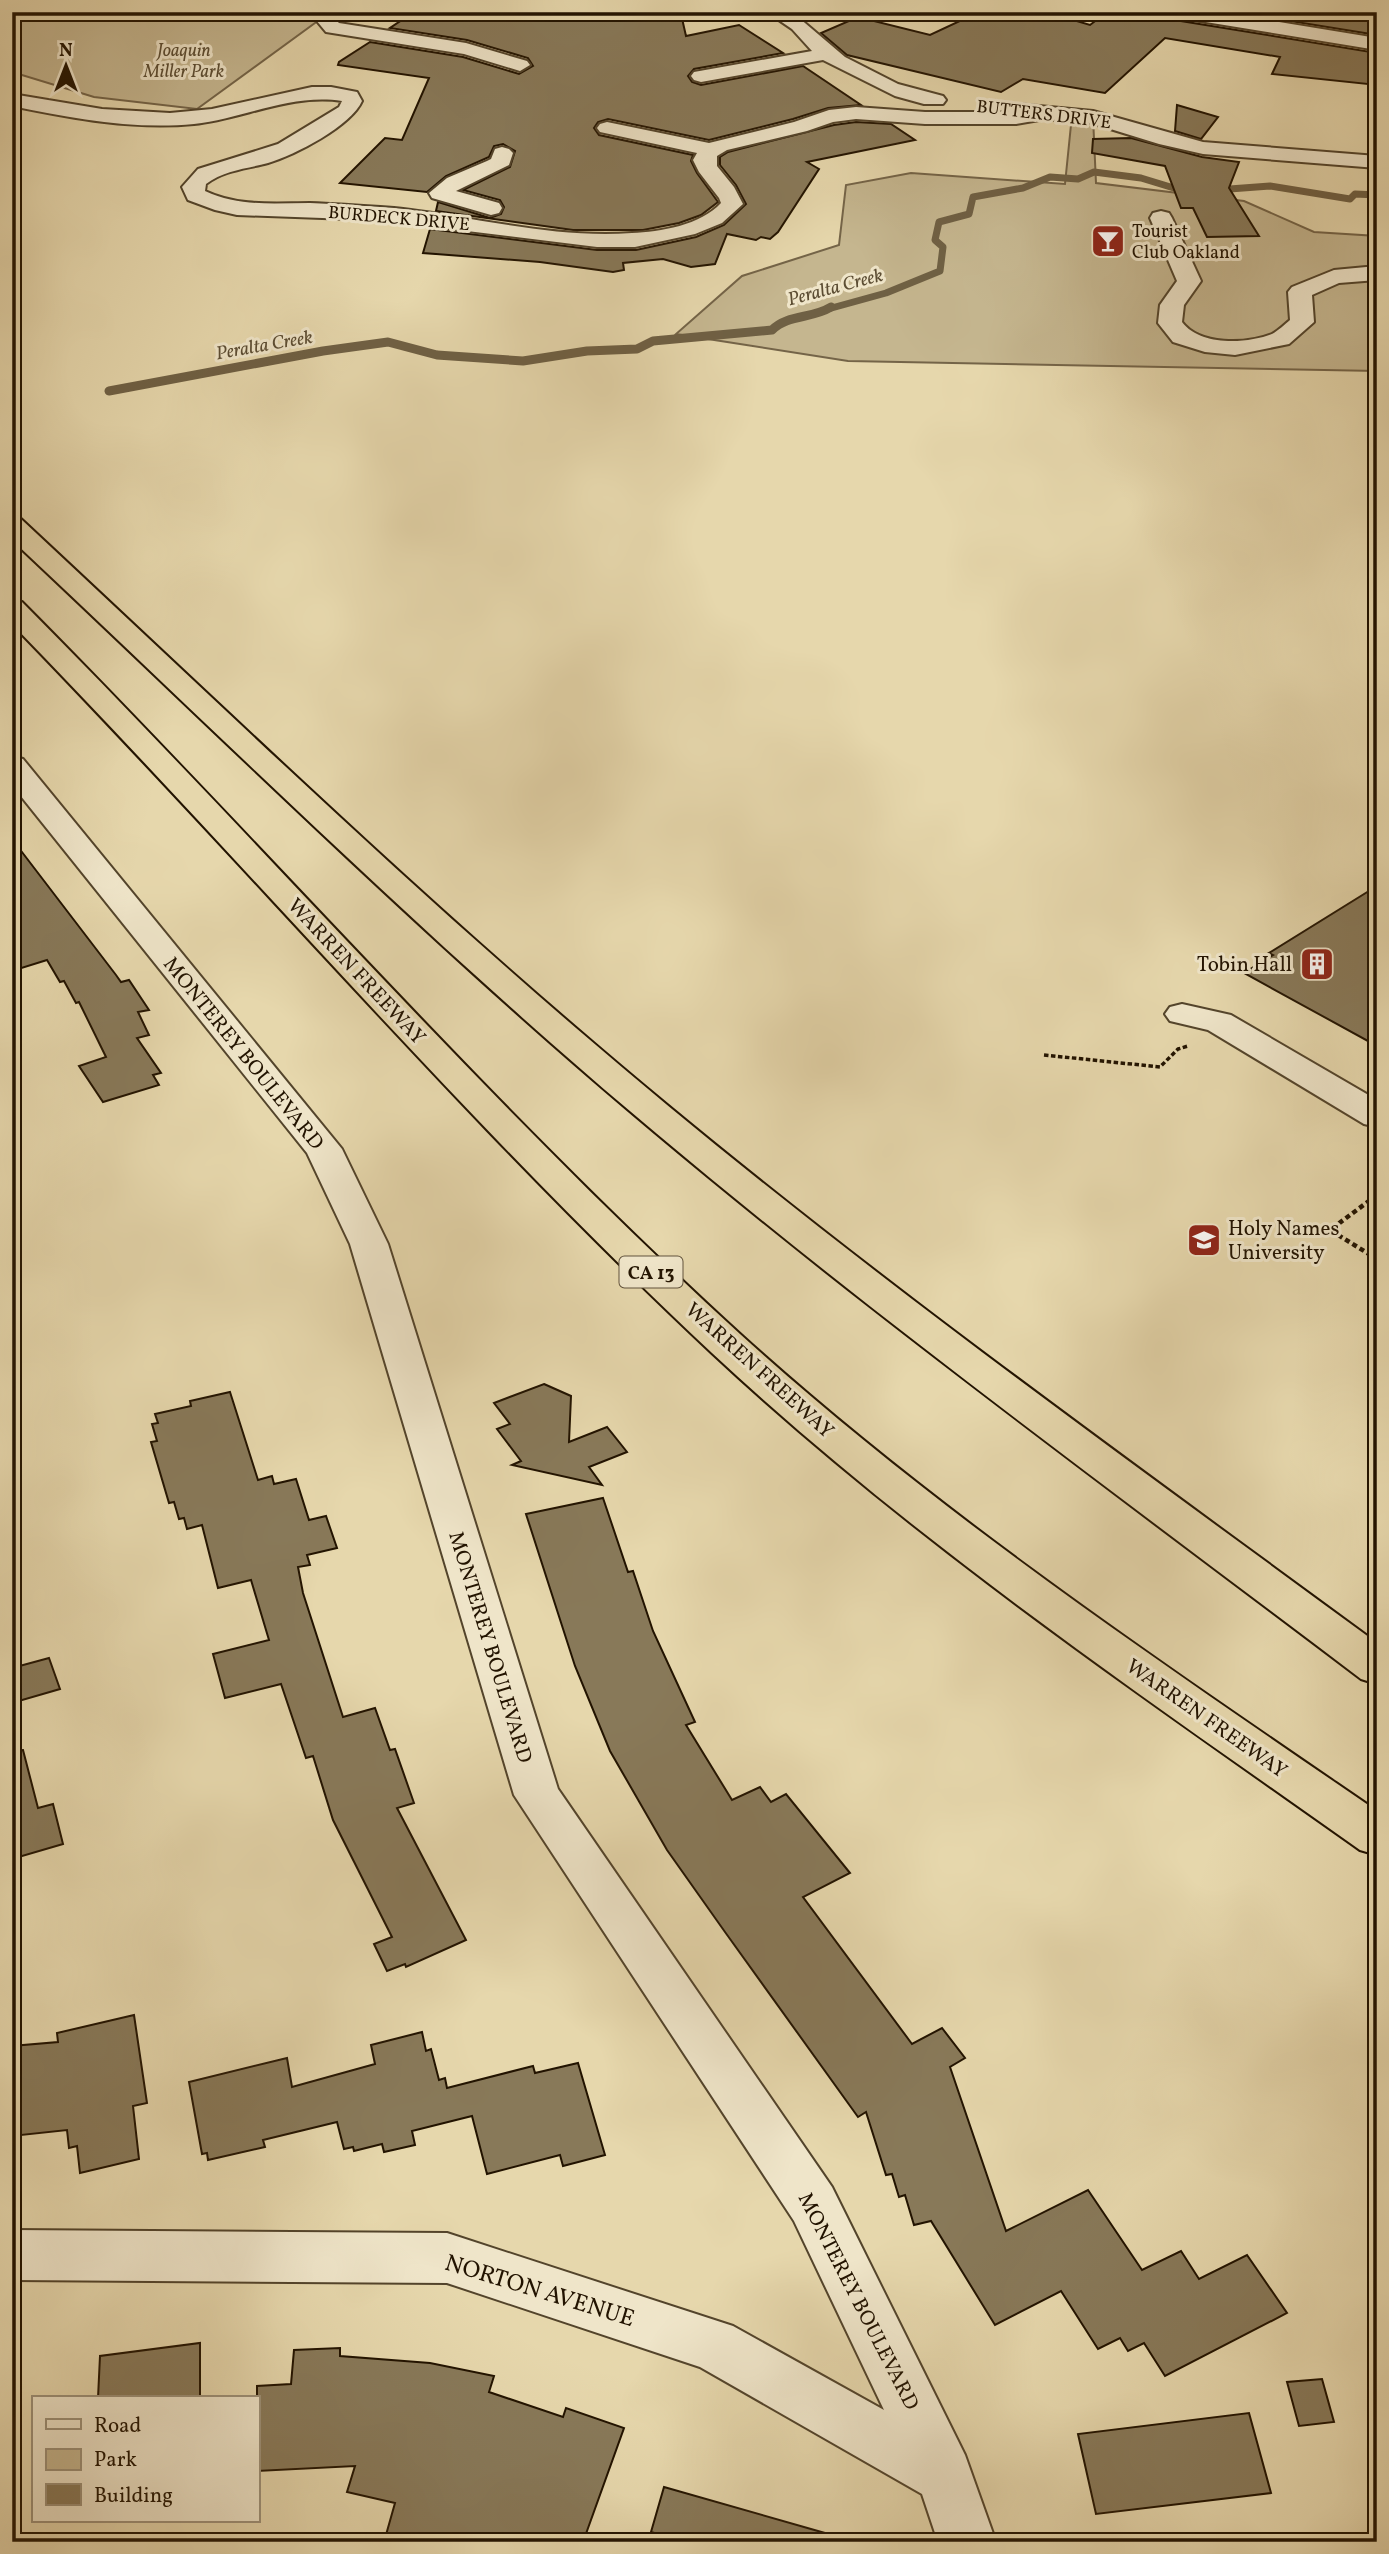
<svg xmlns="http://www.w3.org/2000/svg" width="1389" height="2554" font-family="Vollkorn,serif">
<style>
.green{fill:#c5b68f;stroke:#746448;stroke-width:2}
.lines{fill:none;stroke-linecap:round;stroke-linejoin:round}
.stream-far1{stroke:#6f6044;stroke-width:7}
.stream{stroke:#6f6044;stroke-width:9}
.building{fill:#887959;stroke:#221300;stroke-width:2}
.minor-casing{stroke:#53442b;stroke-width:4}
.highway-casing{stroke:#221300;stroke-width:4}
.path-far1{stroke:#221300;stroke-width:3.5;stroke-dasharray:4.5 2.5;stroke-linecap:butt}
.path{stroke:#221300;stroke-width:4.5;stroke-dasharray:5 3.5;stroke-linecap:butt}
.minor{fill:#efe5c9;fill-rule:evenodd}
.highway{fill:#e6d7ac;fill-rule:evenodd}
.labels{text-anchor:middle;stroke-width:6;stroke-linejoin:round;paint-order:stroke}
.far-park-label{font-size:18px;font-style:italic;fill:#5b4c32;stroke:#efe5c9}
.far-street-label{font-size:18px;fill:#221300;stroke:#efe5c9}
.far-poi-label{font-size:18px;fill:#221300;stroke:#efe5c9;text-anchor:start}
.far-water-label{font-size:19px;font-style:italic;fill:#5c4d33;stroke:#efe5c9}
.shield{fill:#efe5c9;stroke:#60523c;stroke-width:2}
.shield-label{font-size:19px;font-weight:bold;fill:#221300}
.poi-label{font-size:21px;fill:#221300;stroke:#efe5c9;text-anchor:end}
.street-label{font-size:21px;fill:#221300;stroke:#efe5c9}
.near-street-label{font-size:24px;fill:#221300;stroke:#efe5c9}
</style>
<rect width="100%" height="100%" fill="#e6d7ac"/>
<filter id="stains"><feTurbulence type="fractalNoise" baseFrequency=".00286" numOctaves="4"/><feColorMatrix values="0 0 0 0 .2 0 0 0 0 .09 0 0 0 0 .02 0 0 0 .5 -.17"/></filter>
<radialGradient id="worn" r=".72"><stop offset=".6" stop-color="#630" stop-opacity="0"/><stop offset="1" stop-color="#630" stop-opacity=".3"/></radialGradient>
<!-- green -->
<g class="green">
<polygon points="12,12 330,12 197,109 94,97 12,72"/>
<polygon points="1072,115 1093,117 1096,183 1244,201 1314,232 1377,236 1377,371 848,361 676,334 742,276 839,245 846,185 911,173 1065,184"/>
</g>
<g class="lines">
<!-- stream-far1 -->
<g class="stream-far1">
<polyline points="1216,190 1270,186 1350,199 1355,194 1377,195"/>
<polyline points="828,309 886,293 940,271 943,247 935,240 939,222 969,214 973,197 1023,188 1050,177 1078,179 1094,172 1141,178 1187,192"/>
</g>
<!-- stream -->
<path class="stream" d="M109,391L323,351L388,342L437,355L523,361L587,351L637,349L653,341L772,330C788,314 812,319 831,307"/>
</g>
<!-- building -->
<g class="building">
<polygon points="414,12 681,14 686,36 739,25 783,53 694,69 688,76 692,82 701,85 803,66 861,105 828,108 793,119 709,140 608,119 598,122 594,128 599,135 693,155 691,161 697,173 718,202 701,215 679,223 643,230 573,230 436,211 438,202 490,218 501,214 504,207 500,200 463,190 510,167 515,151 503,144 494,146 489,157 446,176 427,192 340,183 385,138 402,140 429,78 338,65 339,62 370,42 463,57 519,74 533,66 528,58 467,40 390,28"/>
<polygon points="979,12 1046,12 1090,25 1107,12 1169,12 1181,21 1377,53 1377,85 1272,74 1280,57 1165,38 1105,93 1023,79 1001,92 847,55 821,33 858,17 930,35"/>
<polygon points="1235,12 1308,12 1377,20 1377,35"/>
<polygon points="1177,105 1218,117 1201,139 1175,131"/>
<polygon points="856,122 891,124 915,140 807,162 819,169 778,232 770,239 761,237 756,240 727,234 715,264 691,267 663,259 623,263 624,270 613,272 540,262 423,253 430,229 597,250 636,250 696,237 724,225 746,204 736,185 720,165 720,157 728,152 834,125"/>
<polygon points="1131,138 1202,157 1239,162 1229,188 1259,236 1207,237 1193,208 1181,208 1165,166 1092,153 1093,139"/>
<polygon points="12,839 116,975 121,982 129,980 149,1010 138,1012 149,1035 137,1038 161,1073 153,1075 159,1085 103,1102 79,1066 106,1057 79,1002 76,1003 64,981 60,982 47,960 12,971"/>
<polygon points="1377,886 1377,1046 1244,973 1273,955 1269,953"/>
<polygon points="544,1384 571,1396 569,1442 607,1427 627,1452 589,1467 602,1485 512,1465 521,1461 497,1429 510,1424 494,1403"/>
<polygon points="230,1392 258,1480 272,1476 274,1484 296,1479 309,1520 326,1516 337,1548 307,1555 310,1565 298,1567 303,1593 343,1717 375,1708 390,1750 395,1749 414,1803 397,1808 466,1940 406,1967 405,1964 387,1971 374,1944 392,1937 333,1820 313,1756 306,1758 281,1684 225,1698 213,1654 269,1640 251,1580 218,1588 202,1525 187,1529 184,1518 179,1519 174,1502 169,1503 151,1442 157,1441 152,1424 158,1423 155,1414 191,1406 190,1401"/>
<polygon points="603,1498 628,1572 633,1571 653,1631 695,1722 686,1725 732,1800 760,1787 771,1802 786,1794 850,1873 803,1897 912,2044 942,2028 965,2058 950,2067 1006,2231 1088,2190 1142,2270 1181,2251 1199,2279 1247,2255 1287,2313 1165,2376 1144,2343 1128,2351 1120,2338 1098,2349 1061,2291 995,2325 931,2221 914,2225 905,2195 899,2197 892,2174 886,2175 866,2112 858,2117 725,1932 667,1850 610,1751 575,1666 526,1514"/>
<polygon points="49,1658 60,1689 12,1703 12,1668"/>
<polygon points="23,1750 38,1808 53,1804 63,1844 12,1859 12,1751"/>
<polygon points="134,2015 147,2103 133,2106 139,2159 80,2173 77,2146 69,2148 67,2130 12,2136 12,2046 58,2042 57,2033"/>
<polygon points="422,2032 426,2051 431,2049 439,2080 445,2078 447,2088 533,2066 535,2073 578,2063 605,2155 563,2166 560,2155 487,2174 472,2116 412,2131 415,2145 384,2152 382,2144 354,2151 353,2147 344,2149 337,2122 263,2140 265,2147 208,2160 207,2153 202,2154 189,2082 287,2058 292,2087 375,2064 371,2045"/>
<polygon points="200,2343 200,2398 98,2398 100,2356"/>
<polygon points="340,2348 340,2356 430,2363 494,2376 489,2392 563,2417 566,2408 624,2428 583,2542 384,2542 395,2503 347,2492 355,2466 257,2471 257,2386 291,2384 294,2350"/>
<polygon points="1322,2379 1334,2422 1299,2426 1287,2382"/>
<polygon points="1249,2413 1271,2493 1096,2514 1078,2434"/>
<polygon points="664,2487 825,2533 823,2542 684,2542 651,2532"/>
</g>
<g class="lines">
<!-- minor casing -->
<g class="minor-casing">
<g id="minor">
<polygon points="323,12 343,12 336,20 339,23 466,43 527,61 530,65 520,71 464,54 326,32 316,20"/>
<polygon points="767,12 792,12 845,57 898,84 943,96 946,100 943,104 924,104 895,96 823,60 701,82 694,80 691,76 694,72 812,51 792,29"/>
<polygon points="1172,12 1217,12 1377,38 1377,50 1181,18"/>
<path d="M312,87H331L357,92L362,101C351,126 295,155 268,163C246,169 224,170 206,184L205,191C239,207 274,203 310,203C338,204 366,206 394,208C473,216 553,239 632,233C660,232 701,225 721,203L719,198L699,172L693,160L697,153L600,132L597,128L600,124L607,122L709,143L794,122L829,110L856,107L925,112H1008L1010,106L1017,104L1093,111L1203,142L1377,156V168L1203,154L1159,144L1091,123L1045,119L1016,124H925L856,119L833,122L807,131L727,150L717,156V166L734,187L743,204L722,223L695,234L635,247H597L377,220L237,215L215,210L188,200L182,187L198,169L278,144L339,107L342,101C291,93 243,119 194,124C133,130 71,118 12,106V94L102,109L170,113L212,109Z"/>
<polygon points="502,147 509,149 513,153 509,165 456,191 499,203 502,208 499,213 491,215 432,198 429,193 447,178 487,161 491,159 495,149"/>
<path d="M1161,211L1169,213L1172,218L1201,281L1184,305L1182,322C1200,346 1246,344 1272,334C1278,331 1285,324 1290,320L1288,292L1292,287L1334,270L1377,266V280L1339,283L1312,295L1314,322L1289,344L1235,355L1205,352L1173,342L1158,323L1160,305L1177,281L1150,218L1153,213Z"/>
<polygon points="12,756 23,759 342,1149 388,1244 558,1789 832,2187 965,2455 996,2542 938,2542 922,2494 700,2367 447,2283 12,2280 12,2230 447,2233 733,2326 884,2410 794,2221 514,1795 350,1244 307,1153 12,785"/>
<polygon points="1182,1004 1231,1015 1377,1100 1377,1127 1364,1124 1208,1030 1170,1021 1165,1014 1170,1007"/>
</g>
</g>
<!-- highway casing -->
<g class="highway-casing">
<g id="highway">
<path d="M12,517L21,519C205,690 386,865 576,1028C831,1248 1106,1444 1377,1643V1684L1361,1679C1088,1472 809,1270 551,1043C367,881 191,708 12,540Z"/>
<path d="M12,600L22,602C263,844 487,1103 740,1334C936,1512 1158,1661 1377,1811V1855L1360,1850C1138,1693 911,1539 712,1353C466,1123 247,865 12,624Z"/>
</g>
</g>
<!-- path-far1 -->
<g class="path-far1">
<polyline points="1368,866 1377,870"/>
<polyline points="1044,1055 1160,1067 1178,1049 1188,1046"/>
</g>
<!-- path -->
<polyline class="path" points="1377,1195 1330,1230 1377,1259"/>
<!-- minor -->
<use href="#minor" class="minor"/>
<!-- highway -->
<use href="#highway" class="highway"/>
</g>
<!-- icons -->
<defs>
<g id="bar-square" transform="scale(1.75)"><rect x="-9" y="-9" width="18" height="18" rx="4" fill="#8f2418" stroke="#efe5c9"/><path d="M-6-5H6L.8 .8V4.5H3.5V6h-7V4.5H-.8V.8Z" fill="#fff"/></g>
<g id="building-square" transform="scale(1.75)"><rect x="-9" y="-9" width="18" height="18" rx="4" fill="#8f2418" stroke="#efe5c9"/><path d="M-4-6H4V6H1V3H-1V6H-4ZM-2.5-4.3h1.7v1.8h-1.7ZM.8-4.3h1.7v1.8H.8ZM-2.5-1h1.7V.8h-1.7ZM.8-1h1.7V.8H.8Z" fill="#fff"/></g>
<g id="university-square" transform="scale(1.75)"><rect x="-9" y="-9" width="18" height="18" rx="4" fill="#8f2418" stroke="#efe5c9"/><path d="M0-5L7-2L0 1L-7-2ZM-4 1L0 2.5L4 1V4Q0 6-4 4Z" fill="#fff"/></g>
</defs>
<g fill-rule="evenodd">
<use href="#bar-square" x="1108" y="241"/>
<use href="#building-square" x="1317" y="964"/>
<use href="#university-square" x="1204" y="1240"/>
</g>
<g class="labels">
<!-- far-park labels -->
<g class="far-park-label">
<text x="184" y="56">Joaquin<tspan x="184" dy="21">Miller Park</tspan></text>
</g>
<!-- far-street labels -->
<g class="far-street-label">
<text transform="translate(1044 114) rotate(7)" y="6">BUTTERS DRIVE</text>
<text transform="translate(399 218) rotate(5)" y="6">BURDECK DRIVE</text>
</g>
<!-- far-poi labels -->
<g class="far-poi-label">
<text x="1132" y="237">Tourist<tspan x="1132" dy="21">Club Oakland</tspan></text>
</g>
<!-- far-water labels -->
<g class="far-water-label">
<text transform="translate(835 286) rotate(-15)" y="7">Peralta Creek</text>
<text transform="translate(264 344) rotate(-10)" y="7">Peralta Creek</text>
</g>
<!-- shield labels -->
<rect class="shield" x="619.5" y="1256.5" width="63" height="31" rx="5"/>
<g class="shield-label">
<text x="651" y="1279">CA 13</text>
</g>
<!-- poi labels -->
<g class="poi-label">
<text x="1292" y="971">Tobin Hall</text>
<text x="1228" y="1235" text-anchor="start">Holy Names<tspan x="1228" dy="24">University</tspan></text>
</g>
<!-- street labels -->
<g class="street-label">
<text transform="translate(357 971) rotate(47)" y="7">WARREN FREEWAY</text>
<text transform="translate(244 1053) rotate(51)" y="7">MONTEREY BOULEVARD</text>
<text transform="translate(760 1370) rotate(42)" y="7">WARREN FREEWAY</text>
<text transform="translate(491 1647) rotate(73)" y="7">MONTEREY BOULEVARD</text>
<text transform="translate(1207 1718) rotate(35)" y="7">WARREN FREEWAY</text>
<text transform="translate(859 2301) rotate(63)" y="7">MONTEREY BOULEVARD</text>
</g>
<!-- near-street labels -->
<g class="near-street-label">
<text transform="translate(540 2290) rotate(17)" y="8">NORTON AVENUE</text>
</g>
</g>
<!-- margin -->
<rect width="1389" height="2554" fill="none" stroke="#e6d7ac" stroke-width="42"/>
<rect x="14" y="14" width="1361" height="2526" fill="none" stroke="#221300" stroke-width="3.5"/>
<rect x="21" y="21" width="1347" height="2512" fill="none" stroke="#221300" stroke-width="2"/>
<!-- legend -->
<rect x="32" y="2396" width="228" height="126" fill="#efe5c9" stroke="#9d9179" stroke-width="2"/>
<rect x="46" y="2419" width="35" height="10" fill="#efe5c9" stroke="#9d9179" stroke-width="2"/>
<text x="94" y="2432" font-size="21" fill="#221300">Road</text>
<rect x="46" y="2449" width="35" height="21" fill="#c5b68f" stroke="#9d9179" stroke-width="2"/>
<text x="94" y="2466" font-size="21" fill="#221300">Park</text>
<rect x="46" y="2484" width="35" height="21" fill="#887959" stroke="#9d9179" stroke-width="2"/>
<text x="94" y="2502" font-size="21" fill="#221300">Building</text>
<!-- north arrow -->
<g transform="translate(66 66)" stroke="#efe5c9" stroke-width="5" paint-order="stroke">
<path d="M0-5L12 26L0 18L-12 26Z" fill="#221300"/>
<text y="-10" font-size="19" font-weight="bold" text-anchor="middle" fill="#221300">N</text>
</g>
<rect width="100%" height="100%" filter="url(#stains)"/>
<rect width="100%" height="100%" fill="url(#worn)"/>
</svg>
